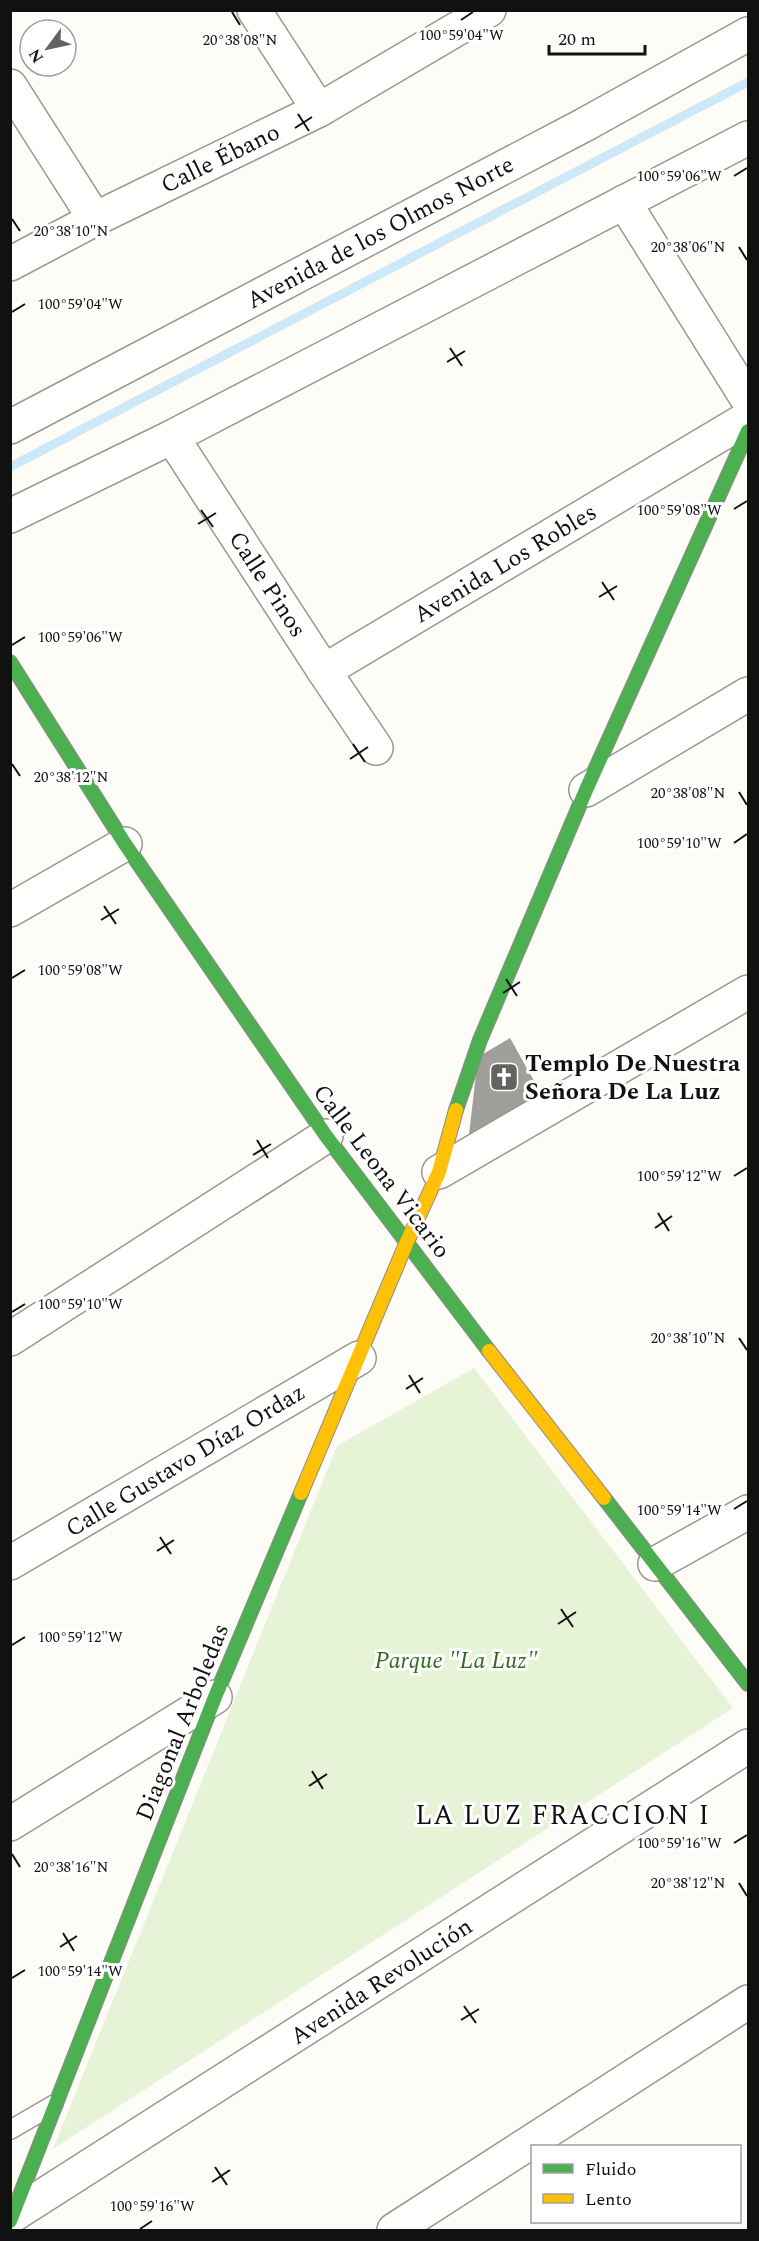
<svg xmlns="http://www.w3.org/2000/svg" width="759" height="2241" font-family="Spectral,serif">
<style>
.green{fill:#e7f3d7}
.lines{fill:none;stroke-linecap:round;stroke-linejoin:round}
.stream{stroke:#cde8f7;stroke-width:9}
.building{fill:#a19f9c}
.lane-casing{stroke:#979795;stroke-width:21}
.street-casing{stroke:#979795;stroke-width:36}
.fast-casing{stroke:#8e8d8b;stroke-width:16}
.slow-casing{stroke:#8e8d8b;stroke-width:16}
.lane{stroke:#fffffe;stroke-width:18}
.street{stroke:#fffffe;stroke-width:33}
.fast{stroke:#4caf50;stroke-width:14}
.slow{stroke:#ffc107;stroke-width:14}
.ticks{fill:none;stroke:#111;stroke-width:2}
.labels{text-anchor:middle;stroke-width:6;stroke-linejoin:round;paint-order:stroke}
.street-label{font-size:24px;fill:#111;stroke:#fff}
.poi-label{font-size:24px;font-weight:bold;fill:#111;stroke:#fff;text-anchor:start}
.park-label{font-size:24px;font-style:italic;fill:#2f6b1f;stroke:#fff}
.quarter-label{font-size:27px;letter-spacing:1.5px;fill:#111;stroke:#fff}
.ticks-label{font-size:15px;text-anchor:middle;fill:#111;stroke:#fff;stroke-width:6;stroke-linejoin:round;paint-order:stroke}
</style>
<rect width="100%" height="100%" fill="#fdfcf7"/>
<!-- green -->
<polygon class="green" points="474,1368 733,1708 53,2149 337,1446"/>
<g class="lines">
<!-- stream -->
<polyline class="stream" points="10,467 748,82"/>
</g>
<!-- building -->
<polygon class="building" points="510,1038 543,1097 468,1143 478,1057"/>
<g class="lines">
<!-- lane casing -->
<g class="lane-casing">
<polyline id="lane" points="10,2130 53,2105"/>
</g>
<!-- street casing -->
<g class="street-casing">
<g id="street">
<polyline points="254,10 319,110"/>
<polyline points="10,86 95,219"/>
<polyline points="624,202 748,400"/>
<polyline points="10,264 95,219 319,110 489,10"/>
<polyline points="10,427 584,125 748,34"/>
<polyline points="172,437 324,671 376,748"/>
<polyline points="10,516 172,437 748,138"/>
<polyline points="324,671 748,418"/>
<polyline points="586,790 748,694"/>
<polyline points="10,910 125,844"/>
<polyline points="439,1172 748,992"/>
<polyline points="10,1339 326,1136"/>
<polyline points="10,1563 359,1358"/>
<polyline points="655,1564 748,1512"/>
<polyline points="10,1824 215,1697"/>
<polyline points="13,2215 748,1746"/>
<polyline points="394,2230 748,2002"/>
</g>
</g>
<!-- fast casing -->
<g class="fast-casing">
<g id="fast">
<polyline points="10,662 125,844 326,1136 489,1351"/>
<polyline points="456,1110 480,1040 586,790 748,431"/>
<polyline points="604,1498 748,1684"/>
<polyline points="10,2221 215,1697 301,1493"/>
</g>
</g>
<!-- slow casing -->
<g class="slow-casing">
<g id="slow">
<polyline points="489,1351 604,1498"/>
<polyline points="301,1493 406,1244 439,1172 456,1110"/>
</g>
</g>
<!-- lane -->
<use href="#lane" class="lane"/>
<!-- street -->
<use href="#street" class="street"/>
<!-- fast -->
<use href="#fast" class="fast"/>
<!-- slow -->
<use href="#slow" class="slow"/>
</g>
<!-- ticks -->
<path class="ticks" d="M232,12L240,25M461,20L473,12M298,114L309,131M295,128L312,117M734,176L747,168M12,219L20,231M739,247L747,260M12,312L25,304M450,348L462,366M447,362L465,351M734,509L747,501M201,510L213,527M198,524L216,513M602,582L614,600M599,597L617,586M12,645L25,637M353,744L365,762M350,759L368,747M12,764L20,776M739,792L747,805M734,843L747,834M104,906L116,924M101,920L119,909M12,978L25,970M506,979L517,996M503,993L520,982M257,1140L268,1158M253,1155L271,1144M734,1176L747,1168M658,1213L669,1231M655,1228L672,1216M12,1312L25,1304M739,1338L747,1350M409,1375L420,1393M406,1389L423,1378M734,1509L747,1501M160,1537L171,1554M157,1551L174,1540M561,1609L573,1627M558,1624L576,1612M12,1645L25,1637M312,1771L323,1789M309,1786L327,1774M734,1843L747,1835M12,1854L20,1867M739,1883L747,1896M63,1933L74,1951M60,1947L77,1936M12,1978L25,1970M464,2006L476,2023M461,2020L479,2009M215,2167L227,2185M212,2182L230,2170M140,2229L152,2221"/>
<!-- icons -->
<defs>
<g id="church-square" transform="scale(1.5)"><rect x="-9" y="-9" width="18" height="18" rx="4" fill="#646362" stroke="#fff"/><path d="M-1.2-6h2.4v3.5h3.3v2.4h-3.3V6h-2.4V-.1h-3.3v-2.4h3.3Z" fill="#fff"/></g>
</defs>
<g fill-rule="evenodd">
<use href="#church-square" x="504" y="1077"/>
</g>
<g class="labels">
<!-- street labels -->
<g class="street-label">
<text transform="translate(220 158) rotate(-26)" y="8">Calle Ébano</text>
<text transform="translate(380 232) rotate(-28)" y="8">Avenida de los Olmos Norte</text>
<text transform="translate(505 563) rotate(-31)" y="8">Avenida Los Robles</text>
<text transform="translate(268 584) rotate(57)" y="8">Calle Pinos</text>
<text transform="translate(382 1171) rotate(53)" y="8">Calle Leona Vicario</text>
<text transform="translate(185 1460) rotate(-31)" y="8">Calle Gustavo Díaz Ordaz</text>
<text transform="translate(182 1722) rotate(-68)" y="8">Diagonal Arboledas</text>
<text transform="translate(381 1981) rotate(-33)" y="8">Avenida Revolución</text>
</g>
<!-- poi labels -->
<g class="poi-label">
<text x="525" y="1071">Templo De Nuestra<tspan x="525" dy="28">Señora De La Luz</tspan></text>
</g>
<!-- park labels -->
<g class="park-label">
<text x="456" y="1668">Parque "La Luz"</text>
</g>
<!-- quarter labels -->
<g class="quarter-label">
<text x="563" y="1824">LA LUZ FRACCION I</text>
</g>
</g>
<g class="ticks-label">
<text x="461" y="40">100°59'04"W</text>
<text x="240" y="45">20°38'08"N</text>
<text x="679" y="181">100°59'06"W</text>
<text x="71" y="236">20°38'10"N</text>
<text x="688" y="252">20°38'06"N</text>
<text x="80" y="309">100°59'04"W</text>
<text x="679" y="515">100°59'08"W</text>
<text x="80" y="642">100°59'06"W</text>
<text x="71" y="782">20°38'12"N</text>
<text x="688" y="798">20°38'08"N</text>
<text x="679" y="848">100°59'10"W</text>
<text x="80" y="975">100°59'08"W</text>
<text x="679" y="1181">100°59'12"W</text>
<text x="80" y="1309">100°59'10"W</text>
<text x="688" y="1343">20°38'10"N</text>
<text x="679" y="1515">100°59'14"W</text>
<text x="80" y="1642">100°59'12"W</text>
<text x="679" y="1848">100°59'16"W</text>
<text x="71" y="1872">20°38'16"N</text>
<text x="688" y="1888">20°38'12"N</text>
<text x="80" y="1976">100°59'14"W</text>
<text x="152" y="2211">100°59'16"W</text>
</g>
<!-- border -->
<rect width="759" height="2241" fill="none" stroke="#111111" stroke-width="24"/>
<!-- legend -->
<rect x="531" y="2145" width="210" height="78" fill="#ffffff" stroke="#a0a0a0" stroke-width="1.5"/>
<rect x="543" y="2164" width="30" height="9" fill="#4caf50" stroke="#a0a0a0" stroke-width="1.5"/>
<text x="585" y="2175" font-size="18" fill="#111111">Fluido</text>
<rect x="543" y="2194" width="30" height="9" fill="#ffc107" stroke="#a0a0a0" stroke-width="1.5"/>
<text x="585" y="2205" font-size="18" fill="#111111">Lento</text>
<!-- north arrow -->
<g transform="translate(48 48) rotate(237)"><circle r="28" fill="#ffffff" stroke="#a0a0a0" stroke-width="1.5"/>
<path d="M0-4.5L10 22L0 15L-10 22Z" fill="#646362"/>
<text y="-9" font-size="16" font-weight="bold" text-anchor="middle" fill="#111111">N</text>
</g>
<!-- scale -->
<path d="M549 45v9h96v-9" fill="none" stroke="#111111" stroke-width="3"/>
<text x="558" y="45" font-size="18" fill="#111111" stroke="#ffffff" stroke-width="4.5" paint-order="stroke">20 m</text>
</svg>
